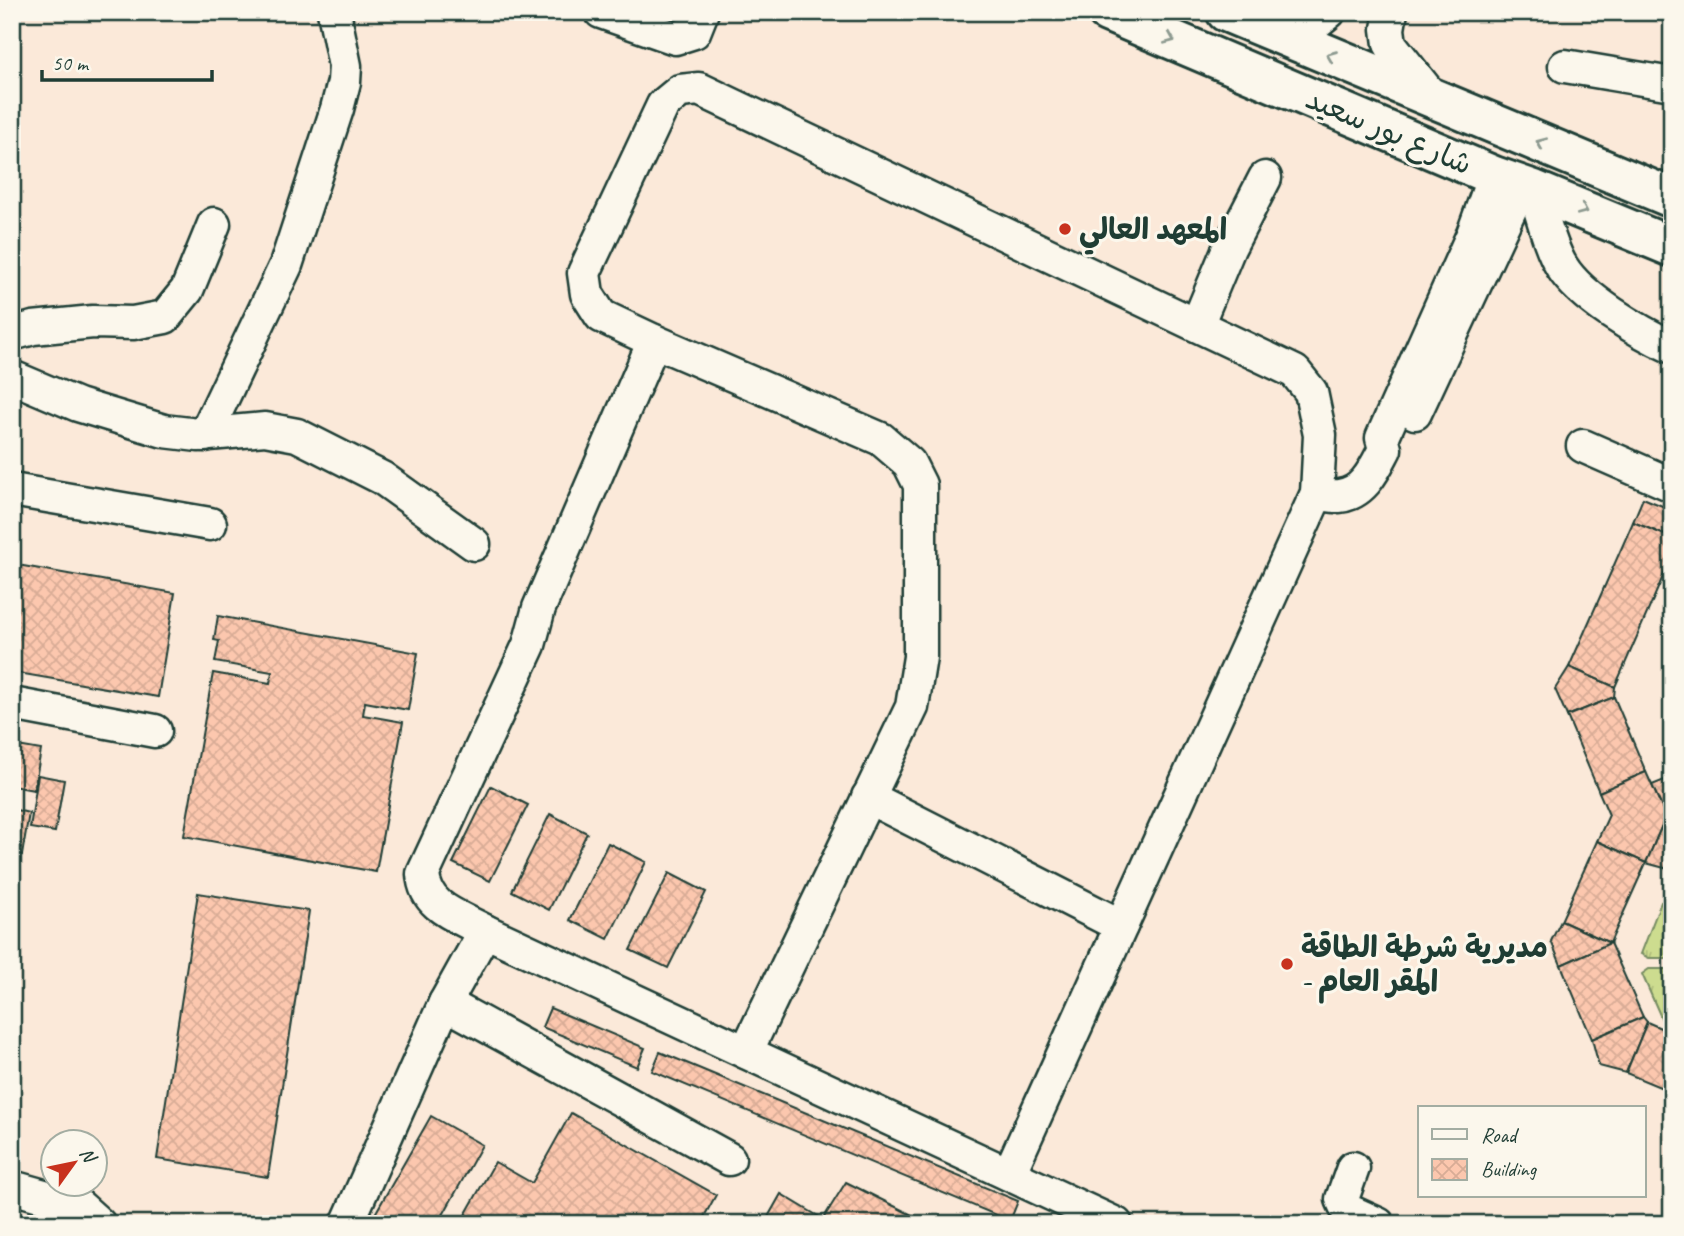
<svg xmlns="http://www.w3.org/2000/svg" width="1684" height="1236" font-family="Caveat,'Playpen Sans Arabic',sans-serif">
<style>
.grass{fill:url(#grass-tufts);stroke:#768c62;stroke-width:2}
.building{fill:url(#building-cross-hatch);stroke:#1f3d34;stroke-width:2}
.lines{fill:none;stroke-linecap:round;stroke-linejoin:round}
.minor-casing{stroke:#1f3d34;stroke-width:37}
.major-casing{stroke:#1f3d34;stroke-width:44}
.minor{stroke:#fbf7ec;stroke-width:32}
.major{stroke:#fbf7ec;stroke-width:38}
.oneway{stroke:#8d9a90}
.poi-dot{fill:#c8321e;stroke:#fbf7ec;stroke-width:2.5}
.labels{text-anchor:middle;stroke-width:6;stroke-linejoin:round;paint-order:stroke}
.street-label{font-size:30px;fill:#1f3d34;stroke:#fbf7ec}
.poi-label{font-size:30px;font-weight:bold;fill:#1f3d34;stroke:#fbf7ec;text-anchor:start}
</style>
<defs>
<pattern id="grass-tufts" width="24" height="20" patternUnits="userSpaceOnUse" patternTransform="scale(1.75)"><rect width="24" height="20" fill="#cddc8f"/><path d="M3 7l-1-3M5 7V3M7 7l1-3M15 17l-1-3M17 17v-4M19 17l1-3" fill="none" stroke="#b0be7c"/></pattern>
<pattern id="building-cross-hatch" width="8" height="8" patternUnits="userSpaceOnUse" patternTransform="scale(1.75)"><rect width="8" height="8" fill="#fcc7ae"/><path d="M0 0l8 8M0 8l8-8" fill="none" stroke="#d8ac96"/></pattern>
</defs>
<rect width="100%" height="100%" fill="#fbe9d9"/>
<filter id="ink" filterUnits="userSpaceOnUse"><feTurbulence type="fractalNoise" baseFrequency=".0143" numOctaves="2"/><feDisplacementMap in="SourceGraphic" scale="14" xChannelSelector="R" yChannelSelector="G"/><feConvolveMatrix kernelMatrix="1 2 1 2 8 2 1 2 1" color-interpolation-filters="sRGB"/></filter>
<g filter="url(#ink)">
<!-- grass -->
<g class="grass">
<polygon points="1661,902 1672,906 1672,958 1649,958 1641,954"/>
<polygon points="1649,969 1672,969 1671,1019 1663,1022 1642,974"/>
</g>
<!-- building -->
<g class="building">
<polygon points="1643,498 1672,510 1672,538 1633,522"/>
<polygon points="1633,522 1672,538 1672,556 1615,687 1569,667"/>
<polygon points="12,564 175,593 158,697 12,672"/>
<polygon points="218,616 418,653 408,710 365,702 363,715 403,722 376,872 184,836 213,673 270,683 272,672 215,662 219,641 214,640"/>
<polygon points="1569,667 1615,687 1614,697 1567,716 1555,689"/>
<polygon points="1614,697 1646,772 1599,792 1567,716"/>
<polygon points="12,745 41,750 34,790 12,786"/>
<polygon points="1646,772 1666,816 1646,863 1597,841 1609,815 1599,792"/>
<polygon points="38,775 64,780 55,832 30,828"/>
<polygon points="1672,777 1672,870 1646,863 1666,816 1652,785"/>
<polygon points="491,786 528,805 490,881 453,863"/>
<polygon points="12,809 29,813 22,855 12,853"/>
<polygon points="550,814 587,833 549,910 512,891"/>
<polygon points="1597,841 1646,863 1610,943 1561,921"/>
<polygon points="608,843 646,862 608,939 570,920"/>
<polygon points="669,873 706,892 668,968 630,950"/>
<polygon points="198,893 309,911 268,1177 157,1159"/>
<polygon points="1561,921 1610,943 1561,965 1551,941"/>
<polygon points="1610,943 1643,1017 1592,1039 1561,965"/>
<polygon points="550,1008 645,1048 637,1067 542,1027"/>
<polygon points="1643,1017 1647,1022 1626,1073 1599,1066 1592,1039"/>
<polygon points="1647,1022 1672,1033 1672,1092 1626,1073"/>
<polygon points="660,1052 1018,1201 1010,1221 652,1071"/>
<polygon points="571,1113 716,1195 700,1224 460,1224 495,1162 532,1183"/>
<polygon points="431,1116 482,1145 438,1224 375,1224 371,1221"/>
<polygon points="846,1182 930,1224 764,1224 781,1194 823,1219"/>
</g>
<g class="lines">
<!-- minor casing -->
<g class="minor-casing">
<g id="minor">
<polyline points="601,12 675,38 694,32 702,12"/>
<polyline points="1391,12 1388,29 1390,44 1432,97"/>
<polyline points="1284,37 1312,26 1329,12"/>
<polyline points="1565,66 1672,84"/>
<path d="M1534,190C1542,213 1549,246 1562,267C1581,298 1639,332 1672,347"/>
<polyline points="1197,325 1229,248 1265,178"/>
<polyline points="12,334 33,328 93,322 133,323 165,317 187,290 214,224"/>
<polyline points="12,377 78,405 164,431 198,435 265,429 297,435 382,478 474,544"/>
<polyline points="1415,413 1521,186"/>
<polyline points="205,435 286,265 337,109 344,82 345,66 334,12"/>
<polyline points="1583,446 1672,485"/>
<polyline points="12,490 210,524"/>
<path d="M1317,493C1324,494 1333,497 1339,496C1364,494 1375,468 1385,449L1382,438L1473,234L1494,176"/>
<polyline points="12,704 155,731"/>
<polyline points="868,797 1121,926"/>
<path d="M485,931C458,916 425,908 423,874L529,645L539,608L654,341"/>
<polyline points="445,1003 485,931 1116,1224"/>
<polyline points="746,1052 912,707 920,657 920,485 909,463 881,439 654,341 601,316 587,294 584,273 663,105 680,91 699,89 1295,372 1311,392 1320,435 1317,493 1009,1174"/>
<polyline points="1353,1168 1342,1199 1347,1210 1378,1224"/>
<polyline points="12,1187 79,1206 99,1224"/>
<polyline points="347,1224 445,1003 729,1159"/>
</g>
</g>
<!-- major casing -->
<g class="major-casing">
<g id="major">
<polyline points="1107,12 1494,176 1534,190 1672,247"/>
<polyline points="1226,12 1672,198"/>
</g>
</g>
<!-- minor -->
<use href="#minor" class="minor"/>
<!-- major -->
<use href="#major" class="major"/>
</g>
<!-- one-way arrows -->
<defs><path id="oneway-chevron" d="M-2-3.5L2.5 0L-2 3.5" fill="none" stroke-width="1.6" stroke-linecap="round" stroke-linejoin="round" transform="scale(1.75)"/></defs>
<g class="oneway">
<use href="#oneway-chevron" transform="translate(1170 39) rotate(23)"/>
<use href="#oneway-chevron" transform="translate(1331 56) rotate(-158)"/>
<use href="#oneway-chevron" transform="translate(1541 143) rotate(-157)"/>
<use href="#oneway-chevron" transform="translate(1583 210) rotate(23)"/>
</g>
</g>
<!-- markers -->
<g class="poi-dot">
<circle cx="1065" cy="229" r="7"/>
<circle cx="1287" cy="964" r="7"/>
</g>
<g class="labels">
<!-- street labels -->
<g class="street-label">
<text transform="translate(1389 131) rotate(23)" y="10">شارع بور سعيد</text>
</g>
<!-- poi labels -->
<g class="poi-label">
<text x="1079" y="239">المعهد العالي</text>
<text x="1301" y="957">مديرية شرطة الطاقة<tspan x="1301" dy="34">- المقر العام</tspan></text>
</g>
</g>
<!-- margin -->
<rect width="1684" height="1236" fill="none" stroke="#fbf7ec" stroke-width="42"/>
<rect x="21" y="21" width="1642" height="1194" fill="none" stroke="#1f3d34" stroke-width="2.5" filter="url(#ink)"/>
<!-- legend -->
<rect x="1418" y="1106" width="228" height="91" fill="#fbf7ec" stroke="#a3ada2" stroke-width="2"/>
<rect x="1432" y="1129" width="35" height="10" fill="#fbf7ec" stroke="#a3ada2" stroke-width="2"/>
<text x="1481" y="1142" font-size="21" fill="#1f3d34">Road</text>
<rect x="1432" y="1159" width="35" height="21" fill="url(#building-cross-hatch)" stroke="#a3ada2" stroke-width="2"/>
<text x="1481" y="1176" font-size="21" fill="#1f3d34">Building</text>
<!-- north arrow -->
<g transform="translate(74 1163) rotate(57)"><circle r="33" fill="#fbf7ec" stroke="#a3ada2" stroke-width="2"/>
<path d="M0-5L12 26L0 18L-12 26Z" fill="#c8321e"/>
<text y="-10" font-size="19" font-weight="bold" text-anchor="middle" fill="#1f3d34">N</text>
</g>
<!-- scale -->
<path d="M42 70v10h170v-10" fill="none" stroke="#1f3d34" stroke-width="3.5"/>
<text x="52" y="70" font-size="21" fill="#1f3d34" stroke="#fbf7ec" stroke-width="5" paint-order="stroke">50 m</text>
</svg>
